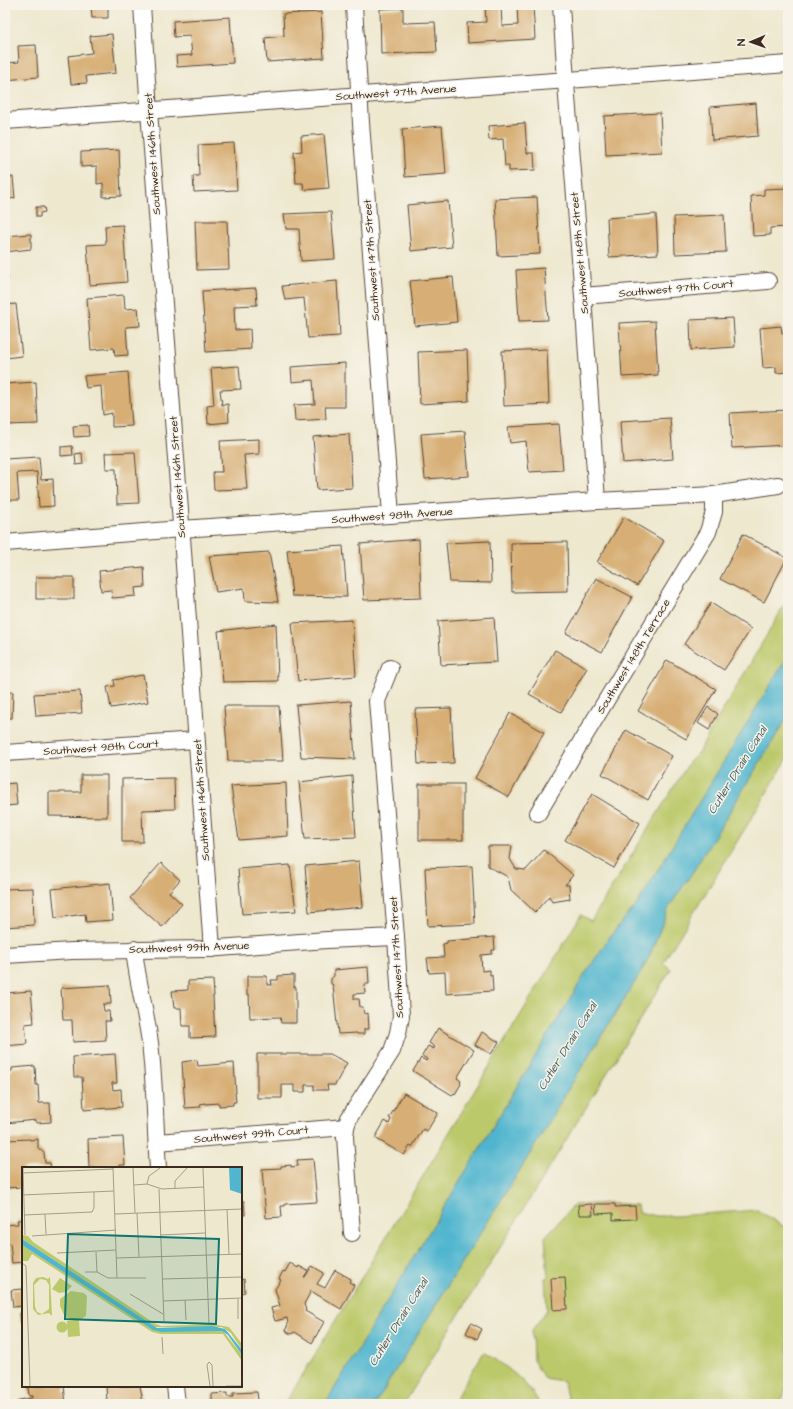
<svg xmlns="http://www.w3.org/2000/svg" width="793" height="1409" font-family="'Architects Daughter',sans-serif">
<style>
.green{fill:#bcc96b;stroke:#7c7a44}
.water{fill:#50b5cf;stroke:#467076}
.building{fill:#d7ae75}
.lines{fill:none;stroke-linecap:round;stroke-linejoin:round}
.minor-casing{stroke:#564639;stroke-width:18}
.minor{stroke:#fff;stroke-width:16}
.labels{text-anchor:middle;stroke-width:3;stroke-linejoin:round;paint-order:stroke}
.street-label{font-size:11px;fill:#3b2a1e;stroke:#f7f3e8}
.water-label{font-size:12px;font-style:italic;fill:#425b5c;stroke:#f7f3e8}
.inset-road{fill:none;stroke:#a69c88;stroke-width:1}
.view{fill:#0f766e;fill-opacity:0.15;stroke:#0f766e;stroke-width:2}
.inset-edge{fill:none;stroke:#3b2a1e;stroke-width:2}
</style>
<rect width="100%" height="100%" fill="#f7f3e8"/>
<filter id="ink" filterUnits="userSpaceOnUse"><feTurbulence type="fractalNoise" baseFrequency=".025" numOctaves="2"/><feDisplacementMap in="SourceGraphic" scale="8" xChannelSelector="R" yChannelSelector="G"/><feConvolveMatrix kernelMatrix="1 2 1 2 8 2 1 2 1" color-interpolation-filters="sRGB"/></filter>
<filter id="wash" filterUnits="userSpaceOnUse"><feTurbulence type="fractalNoise" baseFrequency=".012" numOctaves="4" result="noise"/><feDisplacementMap in="SourceGraphic" scale="16" xChannelSelector="R" yChannelSelector="G"/><feGaussianBlur stdDeviation="0.9" result="paint"/><feColorMatrix in="noise" values="0 0 0 0 0 0 0 0 0 0 0 0 0 0 0 0 0 1.4 0 .05"/><feComposite in="paint" operator="in"/></filter>
<g filter="url(#wash)">
<rect width="100%" height="100%" fill="#eee8cf"/>
<!-- green -->
<g class="green">
<polygon points="788,599 788,656 636,906 622,921 610,937 587,971 325,1404 285,1404 581,915 591,921 690,761 696,756"/>
<polygon points="788,716 788,758 663,963 671,969 404,1404 374,1404 382,1394 388,1382 541,1136 564,1096 638,977 649,957 669,907 694,870"/>
<polygon points="608,1203 637,1205 638,1212 656,1216 676,1216 757,1210 788,1229 788,1383 783,1397 778,1404 569,1404 563,1381 544,1378 533,1360 532,1330 547,1310 545,1278 548,1278 545,1237 574,1205"/>
<path d="M484,1352C506,1366 527,1381 540,1404H452Z"/>
</g>
<!-- water -->
<polygon class="water" points="788,656 788,716 694,870 669,907 649,957 638,977 564,1096 541,1136 388,1382 382,1394 374,1404 325,1404 587,971 610,937 622,921 636,906"/>
<g id="blocks">
<!-- building -->
<g class="building">
<polygon points="485,5 501,5 502,26 518,25 517,5 533,5 535,39 468,43 467,23 486,22"/>
<polygon points="91,6 108,6 108,18 92,18"/>
<polygon points="403,8 403,23 435,22 437,52 381,54 380,9"/>
<polygon points="321,12 324,58 267,62 265,38 284,36 283,14"/>
<polygon points="230,17 233,63 177,67 176,56 192,55 190,36 174,37 173,21"/>
<polygon points="112,34 116,73 86,76 87,83 71,84 68,56 92,53 90,36"/>
<polygon points="36,45 38,77 5,80 5,63 19,62 18,46"/>
<polygon points="756,103 758,136 712,140 710,107"/>
<polygon points="660,113 662,152 606,155 604,116"/>
<polygon points="525,123 527,153 534,153 535,170 509,171 509,166 505,166 503,139 489,140 488,126"/>
<polygon points="442,126 446,174 405,177 402,129"/>
<polygon points="324,134 329,188 304,190 303,183 296,183 294,152 302,151 301,136"/>
<polygon points="234,143 237,190 194,192 193,176 199,176 198,145"/>
<polygon points="119,150 121,196 103,197 103,183 97,184 97,166 81,167 81,152"/>
<polygon points="5,177 13,177 15,198 5,200"/>
<polygon points="788,188 788,227 770,228 770,235 753,236 751,196 764,195 764,189"/>
<polygon points="537,197 540,254 498,256 495,199"/>
<polygon points="448,201 452,247 411,251 407,205"/>
<polygon points="36,207 44,207 45,212 40,213 40,217 36,217"/>
<polygon points="331,212 335,259 301,261 299,229 286,229 284,214"/>
<polygon points="656,214 658,254 609,257 607,218"/>
<polygon points="724,215 726,252 675,254 674,217"/>
<polygon points="195,221 227,221 229,269 197,270"/>
<polygon points="123,225 127,282 90,285 87,245 106,244 105,226"/>
<polygon points="31,234 31,249 5,252 5,236"/>
<polygon points="5,262 6,262 8,280 5,280"/>
<polygon points="544,268 548,320 519,321 516,270"/>
<polygon points="453,277 457,322 415,326 410,281"/>
<polygon points="337,281 340,336 308,338 304,298 285,300 282,286"/>
<polygon points="256,288 257,305 234,306 235,330 250,329 251,349 206,352 202,291"/>
<polygon points="124,295 125,309 138,308 140,326 126,327 128,355 115,356 114,348 91,350 87,298"/>
<polygon points="16,304 22,356 5,358 5,305"/>
<polygon points="733,318 735,347 691,350 690,320"/>
<polygon points="655,321 658,375 622,377 619,323"/>
<polygon points="781,326 782,333 788,332 788,372 776,373 776,367 763,368 760,328"/>
<polygon points="547,349 549,404 504,406 502,351"/>
<polygon points="467,350 469,401 420,404 418,352"/>
<polygon points="345,363 345,407 325,407 326,419 295,421 294,405 315,404 313,380 292,382 291,367"/>
<polygon points="239,366 241,389 220,390 222,405 228,404 229,422 208,424 207,406 214,405 211,368"/>
<polygon points="128,372 132,426 112,427 112,413 103,415 101,386 86,388 84,376"/>
<polygon points="36,382 38,424 5,425 5,384"/>
<polygon points="788,410 788,445 732,448 730,413"/>
<polygon points="670,418 673,459 623,463 620,421"/>
<polygon points="559,424 563,470 529,472 526,441 510,443 508,427"/>
<polygon points="88,425 89,436 74,437 73,426"/>
<polygon points="465,431 469,476 425,479 421,434"/>
<polygon points="349,434 352,488 317,490 313,437"/>
<polygon points="259,439 259,454 244,455 247,489 214,490 213,472 222,472 220,441"/>
<polygon points="72,446 73,455 61,456 61,447"/>
<polygon points="135,452 139,503 117,504 116,469 106,469 105,453"/>
<polygon points="82,453 83,464 76,465 75,454"/>
<polygon points="39,457 41,480 53,479 54,506 39,507 37,472 17,473 19,500 6,500 5,459"/>
<polygon points="624,517 664,541 637,586 597,562"/>
<polygon points="743,534 787,558 764,602 720,579"/>
<polygon points="419,539 421,598 364,600 360,544"/>
<polygon points="490,541 491,583 450,582 446,543"/>
<polygon points="567,542 568,591 512,592 511,543"/>
<polygon points="343,546 347,597 292,596 287,550"/>
<polygon points="269,552 278,602 245,601 244,588 216,592 209,556"/>
<polygon points="144,567 145,587 135,588 136,596 112,598 111,590 101,591 99,571"/>
<rect x="36" y="577" width="38" height="22"/>
<polygon points="596,578 632,597 602,652 566,633"/>
<polygon points="711,603 751,629 724,670 684,644"/>
<polygon points="494,617 497,662 441,665 438,621"/>
<polygon points="352,620 356,676 298,681 292,623"/>
<polygon points="276,624 278,681 223,682 218,631"/>
<polygon points="555,650 587,668 561,712 529,694"/>
<polygon points="667,660 716,689 686,739 638,711"/>
<polygon points="143,675 148,702 111,708 107,687 115,686 114,680"/>
<polygon points="80,691 82,713 36,716 34,694"/>
<polygon points="5,692 13,692 12,718 5,718"/>
<polygon points="351,701 355,759 301,757 296,705"/>
<polygon points="224,706 279,706 283,761 228,761"/>
<polygon points="708,707 718,714 709,730 698,723"/>
<polygon points="451,708 454,763 418,764 415,709"/>
<polygon points="510,713 544,732 509,797 475,778"/>
<polygon points="626,730 672,756 648,800 602,774"/>
<polygon points="81,775 107,775 107,817 49,816 49,792 81,792"/>
<polygon points="352,776 356,837 305,839 299,782"/>
<polygon points="174,778 175,809 142,810 143,842 122,842 122,779"/>
<polygon points="15,783 17,805 5,806 5,784"/>
<polygon points="286,783 288,836 239,840 231,786"/>
<rect x="419" y="784" width="44" height="56"/>
<polygon points="592,794 640,823 614,868 565,840"/>
<polygon points="488,846 512,846 510,859 516,869 526,870 544,850 573,875 565,885 569,885 570,899 552,902 549,896 535,912 511,890 508,877 488,866"/>
<polygon points="359,861 363,907 309,912 305,866"/>
<polygon points="161,863 180,880 169,892 182,904 162,927 130,898"/>
<polygon points="290,865 296,911 242,914 238,869"/>
<polygon points="472,866 475,924 428,926 425,868"/>
<polygon points="110,883 113,920 86,922 85,914 55,918 52,889"/>
<polygon points="33,888 34,925 5,927 5,889"/>
<polygon points="494,937 495,950 492,950 492,954 481,955 482,971 490,970 490,975 492,975 493,991 446,994 445,972 429,973 427,958 444,957 443,944 447,943 447,941"/>
<polygon points="368,967 369,984 364,984 365,993 354,994 354,999 359,999 360,1007 363,1007 364,1014 368,1013 369,1029 364,1029 364,1034 357,1034 357,1033 338,1034 333,985 331,984 331,979 334,976 334,970"/>
<polygon points="294,975 294,987 296,987 296,1023 281,1023 280,1017 250,1018 249,994 247,995 247,976 267,976 267,985 272,985 271,980 278,980 278,976"/>
<polygon points="213,980 214,996 213,996 215,1037 190,1038 190,1026 182,1026 181,1008 174,1008 172,991 188,990 188,981"/>
<polygon points="110,985 111,1004 103,1004 104,1011 109,1011 110,1021 105,1021 106,1040 73,1042 72,1020 63,1020 61,988"/>
<polygon points="31,991 34,1023 25,1024 27,1044 5,1046 5,993"/>
<polygon points="438,1028 474,1050 457,1078 461,1081 460,1083 461,1084 455,1094 454,1093 452,1095 413,1071 421,1058 426,1061 427,1059 422,1056 428,1046 434,1049 435,1047 429,1043"/>
<polygon points="482,1032 499,1042 491,1054 475,1045"/>
<polygon points="115,1054 117,1083 112,1083 113,1090 121,1089 122,1107 84,1110 82,1077 74,1077 73,1057"/>
<polygon points="257,1054 330,1054 347,1063 335,1085 327,1085 328,1090 314,1090 314,1085 305,1085 305,1092 294,1092 294,1085 282,1085 282,1098 257,1098"/>
<polygon points="197,1060 198,1066 234,1063 236,1093 235,1093 236,1102 233,1102 233,1105 219,1106 219,1103 205,1104 205,1103 200,1104 201,1107 185,1108 182,1062"/>
<polygon points="35,1066 36,1085 38,1085 39,1103 50,1103 51,1122 36,1123 36,1120 5,1123 5,1071 12,1071 12,1068"/>
<polygon points="404,1093 438,1113 427,1131 423,1129 412,1147 410,1146 404,1155 375,1138 385,1121 389,1124 391,1119 389,1118"/>
<polygon points="123,1137 125,1165 120,1165 120,1168 89,1168 88,1139"/>
<polygon points="30,1139 30,1140 38,1139 38,1148 44,1153 45,1163 50,1163 51,1168 23,1168 23,1187 5,1188 5,1140"/>
<polygon points="313,1159 317,1202 285,1204 285,1206 281,1206 282,1217 266,1218 262,1169 281,1168 281,1166 291,1165 291,1167 298,1166 297,1160"/>
<polygon points="241,1201 244,1201 245,1215 241,1215"/>
<polygon points="592,1204 593,1215 579,1215 578,1205"/>
<polygon points="595,1204 615,1204 615,1207 635,1206 636,1219 613,1220 613,1213 596,1214"/>
<polygon points="17,1220 23,1220 23,1262 12,1263 10,1243 6,1243 5,1225 18,1224"/>
<polygon points="290,1263 298,1268 299,1266 308,1271 304,1277 305,1277 312,1266 324,1273 317,1284 325,1288 335,1270 351,1279 349,1282 354,1285 341,1309 311,1291 304,1304 306,1310 305,1311 324,1322 312,1343 295,1332 291,1334 287,1332 286,1329 288,1324 287,1318 275,1321 271,1308 280,1306 275,1289 281,1280 279,1279 283,1271 285,1272"/>
<polygon points="565,1277 567,1309 553,1310 551,1278"/>
<polygon points="244,1279 245,1292 241,1293 241,1280"/>
<polygon points="23,1289 23,1306 13,1307 11,1290"/>
<polygon points="20,1312 23,1312 23,1323 21,1323"/>
<polygon points="471,1323 482,1329 477,1339 466,1333"/>
<polygon points="28,1386 64,1386 66,1404 19,1404 19,1400 32,1398 32,1396 29,1396"/>
<polygon points="106,1386 140,1386 142,1396 141,1396 141,1400 145,1400 145,1404 103,1404 102,1402 107,1401"/>
<polygon points="257,1392 258,1400 255,1400 256,1404 207,1404 207,1401 212,1401 212,1394 227,1393 227,1397 233,1397 233,1393"/>
</g>
</g>
</g>
<g filter="url(#ink)">
<use href="#blocks" fill-opacity="0" stroke="#564639" stroke-width="1"/>
<g class="lines">
<!-- minor casing -->
<g class="minor-casing">
<g id="minor">
<polyline points="142,5 149,111 180,510 212,949"/>
<polyline points="354,5 361,123 391,515"/>
<polyline points="561,5 567,97 583,296 597,501"/>
<polyline points="5,121 788,64"/>
<polyline points="583,296 768,281"/>
<polyline points="5,543 181,529 597,501 714,495 778,485"/>
<polyline points="5,753 196,740"/>
<polyline points="538,813 708,532 714,512 714,495"/>
<path d="M134,949C137,981 146,1011 150,1043C155,1084 155,1126 158,1168"/>
<polyline points="5,955 72,951 205,949 327,940 396,937"/>
<polyline points="157,1142 346,1127"/>
<polyline points="352,1233 345,1137 346,1127 349,1118 392,1051 398,1033 401,1016 396,937 377,701 390,668"/>
<polyline points="175,1386 177,1404"/>
</g>
</g>
<!-- minor -->
<use href="#minor" class="minor"/>
</g>
</g>
<g class="labels">
<!-- street labels -->
<g class="street-label">
<text transform="translate(396 92) rotate(-4)" y="4">Southwest 97th Avenue</text>
<text transform="translate(152 154) rotate(-94)" y="4">Southwest 146th Street</text>
<text transform="translate(579 253) rotate(-95)" y="4">Southwest 148th Street</text>
<text transform="translate(371 260) rotate(-94)" y="4">Southwest 147th Street</text>
<text transform="translate(676 288) rotate(-5)" y="4">Southwest 97th Court</text>
<text transform="translate(177 477) rotate(-94)" y="4">Southwest 146th Street</text>
<text transform="translate(392 515) rotate(-4)" y="4">Southwest 98th Avenue</text>
<text transform="translate(633 656) rotate(-59)" y="4">Southwest 148th Terrace</text>
<text transform="translate(101 747) rotate(-4)" y="4">Southwest 98th Court</text>
<text transform="translate(201 800) rotate(-94)" y="4">Southwest 146th Street</text>
<text transform="translate(189 947) rotate(-2)" y="4">Southwest 99th Avenue</text>
<text transform="translate(396 957) rotate(-93)" y="4">Southwest 147th Street</text>
<text transform="translate(251 1134) rotate(-5)" y="4">Southwest 99th Court</text>
</g>
<!-- water labels -->
<g class="water-label">
<text transform="translate(737 770) rotate(-58)" y="4">Cutler Drain Canal</text>
<text transform="translate(567 1046) rotate(-58)" y="4">Cutler Drain Canal</text>
<text transform="translate(398 1322) rotate(-58)" y="4">Cutler Drain Canal</text>
</g>
</g>
<!-- overview -->
<g transform="translate(22 1167)">
<rect width="220" height="220" fill="#eee8cf"/>
<path d="M0,68L6,69L11,75L132,156L139,159L189,157L207,160L220,177V183L209,166L200,160H133L0,72ZM0,78L132,163L201,164L220,188V194L201,167H139L130,165L10,87L6,94H0ZM21,110L26,112L28,110L30,149L27,146L16,148L11,142V116L14,111ZM18,112L24,113L27,118V142L20,147L15,145L13,140L12,118ZM38,111L50,119L44,125L37,126L30,122ZM49,124L62,126L65,129L64,149L57,153L58,169L46,170L45,154L54,153L43,150L38,139V132ZM34.5 160a5.5 5.5 0 1 1 11 0a5.5 5.5 0 1 1-11 0Z" fill="#bcc96b" fill-rule="evenodd"/>
<path d="M207,1H220V27L208,23ZM0,72L135,161L190,159L203,162L220,183V188L206,168L200,164L140,165L131,163L0,78Z" fill="#50b5cf"/>
<path class="inset-road" d="M1,1L3,68M91,1L95,111M111,1L113,46M181,1L187,157M0,6L91,2M125,17L127,9L138,1M112,18L125,17L140,22L182,20M137,22L142,154M153,22V14L165,1M0,28L92,24M205,42L207,87M115,46L117,90M23,47L24,67M93,47L220,42M2,48L70,45L72,41V25M138,68L183,66M10,69L94,63M74,85L75,105M35,86L94,83M94,91L220,87M0,96L4,99L8,219M63,105H75L86,111H124M140,112L220,110M108,127L141,147M216,132V152M163,133L164,153M141,134L220,131M140,170L141,187M188,219L185,198L187,195L190,198L191,219M204,219H220"/>
<path class="view" d="M46,67L197,72L194,157L43,152Z"/>
<rect width="220" height="220" class="inset-edge"/>
</g>
<!-- margin -->
<rect width="793" height="1409" fill="none" stroke="#f7f3e8" stroke-width="20"/>
<!-- north arrow -->
<g transform="translate(751 42) rotate(268)" stroke="#f7f3e8" stroke-width="3" paint-order="stroke">
<path d="M0-3L7 15L0 10L-7 15Z" fill="#3b2a1e"/>
<text y="-6" font-size="11" font-weight="bold" text-anchor="middle" fill="#3b2a1e">N</text>
</g>
</svg>
